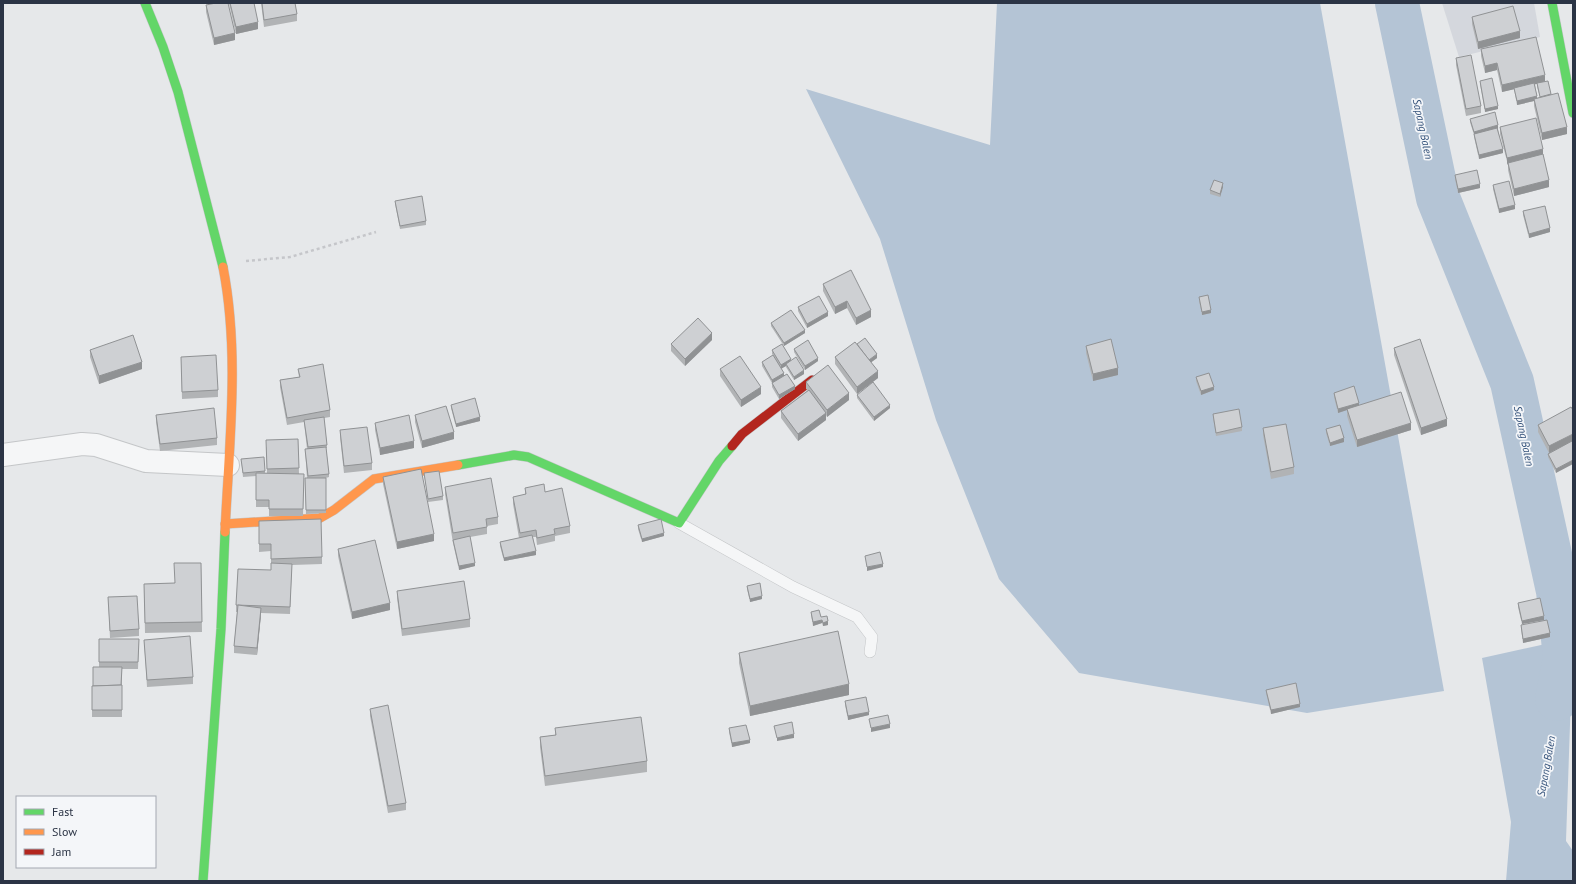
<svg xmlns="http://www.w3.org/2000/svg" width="1576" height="884" font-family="'PT Sans',sans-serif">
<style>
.built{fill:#d4d7dd}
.water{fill:#b4c4d5}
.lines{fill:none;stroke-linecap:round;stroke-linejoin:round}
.river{stroke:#b4c4d5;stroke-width:44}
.lane-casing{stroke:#c4c6c8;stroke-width:12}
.street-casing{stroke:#c4c6c8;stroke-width:24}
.fast-casing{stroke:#c4c6c8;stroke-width:10}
.slow-casing{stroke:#c4c6c8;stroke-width:10}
.jam-casing{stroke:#c4c6c8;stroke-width:10}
.path{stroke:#c5c6ca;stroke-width:2.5;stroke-dasharray:3 3;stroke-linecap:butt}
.lane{stroke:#f5f6f7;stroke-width:11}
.street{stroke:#f5f6f7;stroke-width:22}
.fast{stroke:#63d668;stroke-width:9}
.slow{stroke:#ff974d;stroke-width:9}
.jam{stroke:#b3261e;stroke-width:9}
.wall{fill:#b1b3b5;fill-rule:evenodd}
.shaded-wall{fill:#909294}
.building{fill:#ced0d3;stroke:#909294}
.labels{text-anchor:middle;stroke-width:3.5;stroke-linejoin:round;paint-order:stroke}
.water-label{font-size:11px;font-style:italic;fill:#34527a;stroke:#f4f6f9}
</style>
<rect width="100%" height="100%" fill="#e6e8ea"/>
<!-- built -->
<polygon class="built" points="1442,3 1534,3 1540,37 1459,57"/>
<!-- water -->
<g class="water">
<polygon points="997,3 1320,3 1444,691 1307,713 1079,673 999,579 936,420 880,239 806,89 990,145"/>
<polygon points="1573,638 1566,841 1573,851 1573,881 1506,881 1511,822 1482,658"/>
</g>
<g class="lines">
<!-- river -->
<polyline class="river" points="1397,3 1438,198 1512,382 1558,591 1565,658 1557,699"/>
<!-- lane casing -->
<g class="lane-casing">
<polyline id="lane" points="679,523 793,587 857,617 872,637 870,652"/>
</g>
<!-- street casing -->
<g class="street-casing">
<polyline id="street" points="3,455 82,444 96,445 146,461 228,465"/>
</g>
<!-- fast casing -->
<g class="fast-casing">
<g id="fast">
<polyline points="145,3 163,47 178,92 223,267"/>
<polyline points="1552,3 1573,113"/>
<polyline points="458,465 514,455 528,457 679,523 719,461 732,446"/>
<polyline points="203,881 221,629 225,532"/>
</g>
</g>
<!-- slow casing -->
<g class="slow-casing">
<g id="slow">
<path d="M223,267C240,354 229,444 225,532"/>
<polyline points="225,524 320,518 334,510 374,479 458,465"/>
</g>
</g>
<!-- jam casing -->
<g class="jam-casing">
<polyline id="jam" points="732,446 742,434 812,380"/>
</g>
<!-- path -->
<polyline class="path" points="246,261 290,257 376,232"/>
<!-- lane -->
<use href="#lane" class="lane"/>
<!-- street -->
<use href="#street" class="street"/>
<!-- fast -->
<use href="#fast" class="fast"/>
<!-- slow -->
<use href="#slow" class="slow"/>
<!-- jam -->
<use href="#jam" class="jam"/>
</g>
<!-- wall -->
<g class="wall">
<polygon points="229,3 254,3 258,29 236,34"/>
<polygon points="261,3 295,3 297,14 297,21 264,27"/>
<polygon points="206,5 235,40 214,45 206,12"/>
<polygon points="1472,17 1520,38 1478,49 1472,24"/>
<path d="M1481,49L1545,81L1551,94L1567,134L1542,140L1534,106V101L1517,105L1514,89L1502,92L1497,70L1485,73L1481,56ZM1535,84H1537V87L1540,97L1537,98Z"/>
<polygon points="1456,58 1481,106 1481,113 1466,116 1456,65"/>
<polygon points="1480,81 1498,109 1485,112 1480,84"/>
<polygon points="1470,119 1498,129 1503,153 1479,159 1474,137 1474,135 1470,122"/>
<polygon points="1500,127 1543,155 1549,187 1514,196 1508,170 1508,165 1500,134"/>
<polygon points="1455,175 1480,188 1458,193 1455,179"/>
<polygon points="1493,185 1515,209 1499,213 1493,189"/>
<polygon points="1223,187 1220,197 1210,194 1210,190"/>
<polygon points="395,201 426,221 426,225 400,229 395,204"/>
<polygon points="1523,211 1550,232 1529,238 1523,215"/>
<polygon points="823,284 871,317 856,325 847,308 835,314 823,291"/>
<polygon points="1199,297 1211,313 1202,315 1199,301"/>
<polygon points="798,307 828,316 807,328 798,311"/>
<polygon points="771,323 805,333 784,346 771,326"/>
<polygon points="712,340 685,366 671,351 671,344"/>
<polygon points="1086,346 1118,375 1093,381 1086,353"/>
<polygon points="1394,348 1447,426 1421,435 1394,355"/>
<polygon points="794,349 818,361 805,370 794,352"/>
<polygon points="90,350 142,369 99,384 90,357"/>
<polygon points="772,350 791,360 804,374 794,380 786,367 786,366 781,368 784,376 795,389 779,399 772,387 772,383 762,366 762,362 773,355 772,354"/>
<polygon points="181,357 218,390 218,397 182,399"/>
<polygon points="835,357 877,358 871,362 878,378 857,394 835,364"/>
<polygon points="298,369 330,410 330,417 324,418 327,445 327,448 326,448 329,474 329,477 326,478 326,513 306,514 305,478 307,478 305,449 307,449 304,422 287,425 280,387 280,380 299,377"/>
<polygon points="720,369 761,394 741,407 720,376"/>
<polygon points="1196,377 1214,390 1201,395 1196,381"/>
<polygon points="806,382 849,400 827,417 826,415 826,420 798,441 781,418 781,411 808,390 806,389"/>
<polygon points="1334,393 1359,406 1411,430 1357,447 1347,416 1347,410 1338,413 1334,397"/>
<polygon points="857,395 890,408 874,421 857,398"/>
<polygon points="451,405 480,421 456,427 451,408"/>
<polygon points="1213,414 1242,427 1242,431 1216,436 1213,418"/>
<polygon points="156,415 217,438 217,445 160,451 156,422"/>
<polygon points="415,415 454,439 422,448 415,422"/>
<polygon points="375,423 414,448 380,455 375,430"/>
<polygon points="1538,425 1572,441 1556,473 1548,457 1548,454 1549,453 1538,432"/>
<polygon points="1263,428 1294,467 1294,474 1271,479 1263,435"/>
<polygon points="1326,429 1344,442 1330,446 1326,433"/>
<polygon points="340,430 372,463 372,470 344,473 340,437"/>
<polygon points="298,439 299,474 304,474 303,516 269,516 269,507 256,507 256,476 243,477 241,459 265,471 265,473 267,473 266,447"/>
<polygon points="424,473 443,496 443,500 428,502"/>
<polygon points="383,477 434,541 397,549 383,484"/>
<polygon points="445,487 498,517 498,524 487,526 487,534 470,537 475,566 459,570 453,543 445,494"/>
<polygon points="525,488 545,492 570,526 570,533 555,536 555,541 537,545 536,537 533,537 536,555 504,561 500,546 500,542 519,538 513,504 513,497 525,495"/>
<polygon points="259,521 322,557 322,564 292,565 290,614 261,613 257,655 234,653 234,646 237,612 236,612 236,605 271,570 271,551 259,552"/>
<polygon points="638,525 664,536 642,542 638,529"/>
<polygon points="338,549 390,610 352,619 338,556"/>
<polygon points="201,563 202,632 145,633 144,584 174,583"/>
<polygon points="747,586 762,599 750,602 747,589"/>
<polygon points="397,591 470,619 470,627 402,636 397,598"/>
<polygon points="108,597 139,629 139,636 110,638"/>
<polygon points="1518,603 1544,620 1522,624 1518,607"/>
<polygon points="811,612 821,617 828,625 823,626 822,623 813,626 811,615"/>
<polygon points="1521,625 1550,637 1523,643 1521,629"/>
<polygon points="99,639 139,639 138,669 122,669 122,717 92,717 92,686 93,686 99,667"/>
<polygon points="144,640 193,677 193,684 147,687"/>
<polygon points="739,653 849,695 750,716 739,663"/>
<polygon points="1266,690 1300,707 1271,714 1266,693"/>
<polygon points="845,701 869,715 848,720 845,705"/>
<polygon points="370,709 406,803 406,810 388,813 370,716"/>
<polygon points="555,728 647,761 647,772 545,786 540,747 540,737 555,735"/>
<polygon points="729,728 750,743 732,747 729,732"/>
</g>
<!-- shaded-wall -->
<g class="shaded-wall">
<polygon points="258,22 258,29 236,34 236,27"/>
<polygon points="1520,31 1520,38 1478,49 1478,42"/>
<polygon points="235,33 235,40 214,45 214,38"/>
<polygon points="1497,63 1497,70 1485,73 1485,66"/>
<polygon points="1545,75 1545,82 1502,92 1502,85"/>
<polygon points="1537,96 1537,100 1534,99 1534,101 1517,105 1517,101"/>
<polygon points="1498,106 1498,109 1485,112 1485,109"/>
<polygon points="1498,125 1498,129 1474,135 1474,132"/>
<polygon points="1567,127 1567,134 1542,140 1542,133"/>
<polygon points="1503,149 1503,153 1479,159 1479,155"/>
<polygon points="1543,149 1543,156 1508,163 1507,165 1507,158"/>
<polygon points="1549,180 1549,187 1514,196 1514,189"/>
<polygon points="1223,183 1223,187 1220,197 1220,194"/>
<polygon points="1480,184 1480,188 1458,193 1458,189"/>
<polygon points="1515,205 1515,209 1499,213 1499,209"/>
<polygon points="1550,228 1550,232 1529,238 1529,234"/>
<polygon points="847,301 847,308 835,314 835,307"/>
<polygon points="871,310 871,317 856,325 856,318"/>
<polygon points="1211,310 1211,313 1202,315 1202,312"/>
<polygon points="828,312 828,316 807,328 807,324"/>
<polygon points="805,330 805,333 784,346 784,343"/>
<polygon points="712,333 712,340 685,366 685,359"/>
<polygon points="877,354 877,358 869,364 869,360"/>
<polygon points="818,358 818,361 805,370 805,366"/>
<polygon points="791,359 791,362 786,364 786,366 781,369 781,365"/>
<polygon points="142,362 142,369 99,384 99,376"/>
<polygon points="1118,368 1118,375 1093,381 1093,374"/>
<polygon points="804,370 804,374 794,380 794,377"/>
<polygon points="878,371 878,378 857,394 857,387"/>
<polygon points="784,373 784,376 772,383 772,380"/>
<polygon points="795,386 795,389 779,399 779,395"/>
<polygon points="761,387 761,394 741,407 741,400"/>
<polygon points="1214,387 1214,390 1201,395 1201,391"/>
<polygon points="849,393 849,400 827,417 827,410"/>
<polygon points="1359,403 1359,406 1338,413 1338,409"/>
<polygon points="890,405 890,408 874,421 874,417"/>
<polygon points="826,413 826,420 798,441 798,434"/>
<polygon points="480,417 480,421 456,427 456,424"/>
<polygon points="1447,419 1447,426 1421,435 1421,428"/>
<polygon points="1411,423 1411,430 1357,447 1357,440"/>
<polygon points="454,432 454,439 422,448 422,441"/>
<polygon points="1573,434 1573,441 1549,453 1549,446"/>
<polygon points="1344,438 1344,442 1330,446 1330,443"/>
<polygon points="414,441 414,448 380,455 380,448"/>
<polygon points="1573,460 1573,464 1556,473 1556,469"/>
<polygon points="664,533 664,536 642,542 642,539"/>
<polygon points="434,534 434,541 397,549 397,542"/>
<polygon points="536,551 536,555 504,561 504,558"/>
<polygon points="475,563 475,566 459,570 459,566"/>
<polygon points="883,564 883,567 867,571 867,567"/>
<polygon points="762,596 762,599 750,602 750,599"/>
<polygon points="390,603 390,610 352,619 352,612"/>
<polygon points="261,608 261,615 257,655 257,648"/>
<polygon points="1544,616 1544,620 1522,624 1522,621"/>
<polygon points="822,620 822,623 813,626 813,622"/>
<polygon points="828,621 828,625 823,626 823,623"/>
<polygon points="1550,633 1550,637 1523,643 1523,639"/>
<polygon points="849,684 849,695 750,716 750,706"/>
<polygon points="1300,704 1300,707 1271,714 1271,710"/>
<polygon points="869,712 869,715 848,720 848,716"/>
<polygon points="890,724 890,728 871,732 871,728"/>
<polygon points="794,734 794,738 777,741 777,738"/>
<polygon points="750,740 750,743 732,747 732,743"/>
</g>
<!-- building -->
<g class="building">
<polygon points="216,3 228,3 235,33 214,38 206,5"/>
<polygon points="230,3 254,3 258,22 236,27"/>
<polygon points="262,3 295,3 297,14 264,20"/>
<polygon points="1513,6 1520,31 1478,42 1472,17"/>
<polygon points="1536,37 1545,75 1502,85 1497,63 1485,66 1481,49"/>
<polygon points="1471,55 1481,106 1466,109 1456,58"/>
<polygon points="1492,78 1498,106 1485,109 1480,81"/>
<polygon points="1548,81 1551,94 1540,97 1537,83"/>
<polygon points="1534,83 1537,96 1517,101 1514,88"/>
<polygon points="1558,93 1567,127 1542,133 1534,99"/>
<polygon points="1495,112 1498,125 1474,132 1470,119"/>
<polygon points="1536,118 1543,149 1507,158 1500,127"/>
<polygon points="1497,128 1503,149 1479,155 1474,134"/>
<polygon points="1543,154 1549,180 1514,189 1508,163"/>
<polygon points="1477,170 1480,184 1458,189 1455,175"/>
<polygon points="1214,180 1223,183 1220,194 1210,190"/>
<polygon points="1509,181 1515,205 1499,209 1493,185"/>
<polygon points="422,196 426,221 400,226 395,201"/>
<polygon points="1545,206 1550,228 1529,234 1523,211"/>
<polygon points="851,270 871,310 856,318 847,301 835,307 823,284"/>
<polygon points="1208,295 1211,310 1202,312 1199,297"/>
<polygon points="819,296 828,312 807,324 798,307"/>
<polygon points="791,310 805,330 784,343 771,323"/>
<polygon points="698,318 712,333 685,359 671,344"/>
<polygon points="133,335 142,362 99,376 90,350"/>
<polygon points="865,338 877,354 869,360 857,344"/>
<polygon points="1111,339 1118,368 1093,374 1086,346"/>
<polygon points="1420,339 1447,419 1421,428 1394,348"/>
<polygon points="808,340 818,358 805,366 794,349"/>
<polygon points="855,342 878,371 857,387 835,357"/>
<polygon points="782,344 791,359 781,365 772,350"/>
<polygon points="216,355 218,390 182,392 181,357"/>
<polygon points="773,355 784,373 772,380 762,362"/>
<polygon points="740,356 761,387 741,400 720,369"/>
<polygon points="796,357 804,370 794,377 786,364"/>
<polygon points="323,364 330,410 287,418 280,380 300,377 298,369"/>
<polygon points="828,365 849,393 827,410 806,382"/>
<polygon points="1209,373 1214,387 1201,391 1196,377"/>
<polygon points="787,374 795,386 779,395 772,383"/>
<polygon points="873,382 890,405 874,417 857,395"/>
<polygon points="1354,386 1359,403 1338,409 1334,393"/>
<polygon points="809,390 826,413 798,434 781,411"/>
<polygon points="1401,392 1411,423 1357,440 1347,409"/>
<polygon points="475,398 480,417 456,424 451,405"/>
<polygon points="446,406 454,432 422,441 415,415"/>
<polygon points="1571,407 1573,410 1573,434 1549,446 1538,425"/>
<polygon points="214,408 217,438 160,444 156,415"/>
<polygon points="1239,409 1242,427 1216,433 1213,414"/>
<polygon points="409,415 414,441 380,448 375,423"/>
<polygon points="324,417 327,445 308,447 304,420"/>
<polygon points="1286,424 1294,467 1271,472 1263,428"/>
<polygon points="1340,425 1344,438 1330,443 1326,429"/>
<polygon points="367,427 372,463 344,466 340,430"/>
<polygon points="298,439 299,468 267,469 266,440"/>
<polygon points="1572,441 1573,443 1573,460 1556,469 1548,454"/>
<polygon points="326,447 329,474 308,476 305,449"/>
<polygon points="264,457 265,471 243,473 241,459"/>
<polygon points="421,469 434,534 397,542 383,477"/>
<polygon points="439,471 443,496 428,499 424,473"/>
<polygon points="256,473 304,474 303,509 269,509 269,500 256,500"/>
<polygon points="305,478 326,478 326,510 306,510"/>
<polygon points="491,478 498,517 486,519 487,527 453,533 445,487"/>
<polygon points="544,484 545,492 562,488 570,526 554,529 555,534 537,538 536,530 520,533 513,497 526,494 525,488"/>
<polygon points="321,519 322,557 271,559 271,544 259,544 259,521"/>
<polygon points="661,519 664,533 642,539 638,525"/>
<polygon points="532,535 536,551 504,558 500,542"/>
<polygon points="470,536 475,563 459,566 453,540"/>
<polygon points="375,540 390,603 352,612 338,549"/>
<polygon points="880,552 883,564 867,567 865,556"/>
<polygon points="174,563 201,563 202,622 145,623 144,584 175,583"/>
<polygon points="271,563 292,564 290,607 236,605 238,569 271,570"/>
<polygon points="464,581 470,619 402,629 397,591"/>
<polygon points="760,583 762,596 750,599 747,586"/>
<polygon points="137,596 139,629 110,631 108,597"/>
<polygon points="1540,598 1544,616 1522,621 1518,603"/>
<polygon points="238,605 261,608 257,648 234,646"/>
<polygon points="819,610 821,617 827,616 828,621 823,623 822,620 813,622 811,612"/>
<polygon points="1547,620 1550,633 1523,639 1521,625"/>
<polygon points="838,631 849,684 750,706 739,653"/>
<polygon points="190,636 193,677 147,680 144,640"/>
<polygon points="99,639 139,639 138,662 99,662"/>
<polygon points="93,667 122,667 121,685 93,686"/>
<polygon points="1296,683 1300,704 1271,710 1266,690"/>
<polygon points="122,685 122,710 92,710 92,686"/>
<polygon points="866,697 869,712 848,716 845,701"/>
<polygon points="388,705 406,803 388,806 370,709"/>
<polygon points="888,715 890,724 871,728 869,719"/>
<polygon points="641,717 647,761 545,776 540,737 556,735 555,728"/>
<polygon points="792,722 794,734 777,738 774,726"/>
<polygon points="746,725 750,740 732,743 729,728"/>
</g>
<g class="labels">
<!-- water labels -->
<g class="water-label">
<text transform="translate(1423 129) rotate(78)" y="4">Sapang Balen</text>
<text transform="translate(1524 436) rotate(78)" y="4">Sapang Balen</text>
<text transform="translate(1546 766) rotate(-80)" y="4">Sapang Balen</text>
</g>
</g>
<!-- border -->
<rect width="1576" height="884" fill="none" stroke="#2b3445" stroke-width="8"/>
<!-- legend -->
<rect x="16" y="796" width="140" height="72" fill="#f4f6f9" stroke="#a4a8b1"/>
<rect x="24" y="809" width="20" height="6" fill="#63d668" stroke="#a4a8b1"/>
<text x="52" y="816" font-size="12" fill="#2b3445">Fast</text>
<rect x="24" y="829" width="20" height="6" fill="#ff974d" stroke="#a4a8b1"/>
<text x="52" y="836" font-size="12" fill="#2b3445">Slow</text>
<rect x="24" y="849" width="20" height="6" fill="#b3261e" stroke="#a4a8b1"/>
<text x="52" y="856" font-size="12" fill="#2b3445">Jam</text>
</svg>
